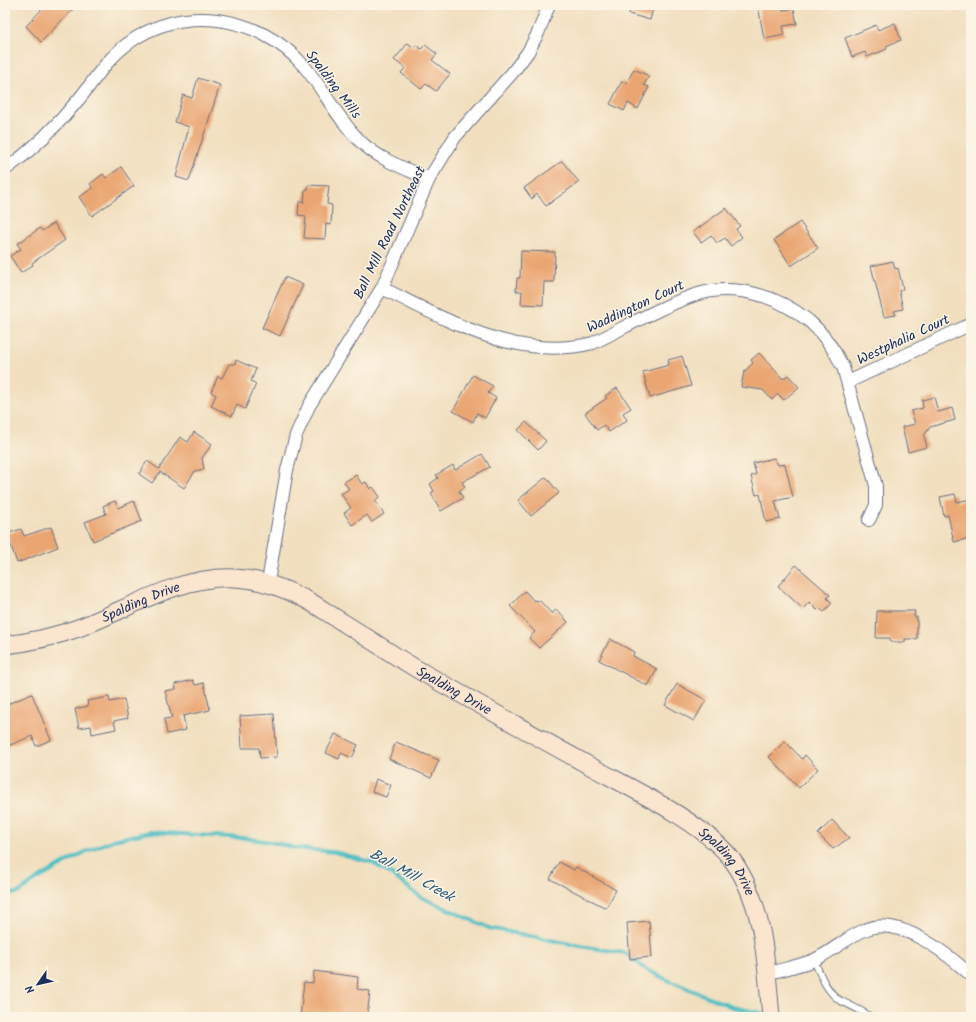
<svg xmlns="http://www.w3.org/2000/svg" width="976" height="1022" font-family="Kalam,sans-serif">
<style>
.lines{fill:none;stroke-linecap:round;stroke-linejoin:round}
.stream{stroke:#4fbec4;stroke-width:4}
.building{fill:#eaa672}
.lane-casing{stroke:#666d80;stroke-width:8}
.street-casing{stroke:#666d80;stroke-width:14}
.secondary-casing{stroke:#666d80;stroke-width:19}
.lane{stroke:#fff;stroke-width:6}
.street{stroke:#fff;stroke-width:12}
.secondary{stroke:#fbe5cf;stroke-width:17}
.labels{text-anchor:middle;stroke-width:3;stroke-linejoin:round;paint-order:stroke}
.street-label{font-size:14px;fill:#1b2f5e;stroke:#fcf5e5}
.water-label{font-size:15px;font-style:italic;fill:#2b5a7d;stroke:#fcf5e5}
</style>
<rect width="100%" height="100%" fill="#fcf5e5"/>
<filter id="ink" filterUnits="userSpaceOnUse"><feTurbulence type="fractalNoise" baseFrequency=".025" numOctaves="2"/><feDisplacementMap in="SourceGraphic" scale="8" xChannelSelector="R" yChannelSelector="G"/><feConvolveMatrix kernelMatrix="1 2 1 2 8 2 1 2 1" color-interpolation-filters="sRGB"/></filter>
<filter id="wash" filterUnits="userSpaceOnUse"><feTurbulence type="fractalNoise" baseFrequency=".012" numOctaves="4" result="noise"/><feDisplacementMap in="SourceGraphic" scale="16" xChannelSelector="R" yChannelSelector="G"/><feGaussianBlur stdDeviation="0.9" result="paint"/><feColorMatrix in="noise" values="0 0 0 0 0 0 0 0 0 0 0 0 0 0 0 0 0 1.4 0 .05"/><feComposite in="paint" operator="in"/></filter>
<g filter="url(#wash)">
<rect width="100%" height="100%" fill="#f1dfbf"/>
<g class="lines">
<!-- stream -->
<polyline class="stream" points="5,894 18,893 36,880 83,853 113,840 150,832 244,838 276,843 295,848 334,852 371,862 391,874 419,896 489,928 586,947 625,953 647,970 670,981 732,1007 766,1014"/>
</g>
<g id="blocks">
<!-- building -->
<g class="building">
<polygon points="46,5 77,5 41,42 26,26"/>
<polygon points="632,5 654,5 650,20 629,14"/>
<polygon points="758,5 782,5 783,10 794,9 797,24 783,26 785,35 764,39"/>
<polygon points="895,23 901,40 886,46 887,49 867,57 865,52 852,57 845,38 876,25 878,30"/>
<polygon points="408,43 413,47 417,45 421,49 425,45 437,54 432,60 450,74 436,91 426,84 421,89 401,73 405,68 394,60"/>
<polygon points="634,69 649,76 644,85 649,87 638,109 628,103 624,111 610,104 622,81 626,84"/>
<polygon points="198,78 220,85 189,181 176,177 189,127 175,122 183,95 192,98"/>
<polygon points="562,161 579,182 546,206 537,194 532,199 524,188"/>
<polygon points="121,167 134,186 92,216 79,197 93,188 90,184 103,174 106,178"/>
<polygon points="308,185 329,186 327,204 332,205 331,225 326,224 325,239 304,238 306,216 298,215 299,202 304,202 305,191 308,189"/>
<polygon points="726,208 740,226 736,229 742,237 731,246 725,238 717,243 711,235 701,242 693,232"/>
<polygon points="800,222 818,248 791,266 774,240"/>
<polygon points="54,223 65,240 32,263 33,265 21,273 10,256 21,249 17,244 40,228 42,231"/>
<polygon points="521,251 555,252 554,282 544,282 543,305 521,304 522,291 516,291 517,278 520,278"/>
<polygon points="893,261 895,269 898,268 903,289 899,291 903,309 894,311 896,315 884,317 871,266"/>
<polygon points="285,277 303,285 280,336 262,328"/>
<polygon points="759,353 783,379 788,375 799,387 784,400 778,394 772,400 763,390 741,387 744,372 753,363 751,360"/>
<polygon points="682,356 691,386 650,398 643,372 669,365 668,360"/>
<polygon points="236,360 256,369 251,381 256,384 245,409 237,405 232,416 211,406 216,395 211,392 218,376 222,378 229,364 235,364"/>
<polygon points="473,375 493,386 488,393 496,398 485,418 477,413 473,422 453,411"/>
<polygon points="617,388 631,408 623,413 627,420 609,432 604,425 597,430 585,413 607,398 605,396"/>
<polygon points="934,397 938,412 952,408 955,420 930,427 924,436 927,447 908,452 902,427 915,424 911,411 923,408 922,400"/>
<polygon points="526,422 546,441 538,450 518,430"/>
<polygon points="194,432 212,444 202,458 204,469 195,471 184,488 160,472 152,483 139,474 147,461 159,469 180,437 188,442"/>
<polygon points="482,454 490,467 462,482 465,487 459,491 463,498 441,511 431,493 434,491 430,484 438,478 436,475 453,465 455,470"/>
<polygon points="774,458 778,465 785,464 793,497 775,501 780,519 766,522 760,494 756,495 751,476 756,474 753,463"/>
<polygon points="356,475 362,484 366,482 370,489 373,487 380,497 375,500 384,514 372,522 367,515 352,525 344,513 351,508 341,494 349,489 344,482"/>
<polygon points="546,477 559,493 531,516 518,500"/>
<polygon points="955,494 957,502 971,499 971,538 954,542 948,515 944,516 940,497"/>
<polygon points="115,501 118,508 134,501 142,521 93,541 85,522 106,514 103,506"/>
<polygon points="51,527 58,547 17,563 7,534 21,529 24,536"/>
<polygon points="796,565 830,595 827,598 832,603 824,612 819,608 817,610 809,602 803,609 778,586"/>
<polygon points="525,591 533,600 540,601 552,614 556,609 568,622 539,648 529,638 535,632 510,606"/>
<polygon points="877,611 915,611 914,617 917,617 917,639 905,639 905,642 890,642 890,638 876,638"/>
<polygon points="610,639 634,652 633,656 657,669 648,686 599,660"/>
<polygon points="193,680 195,685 204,683 210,710 183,716 186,730 167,734 164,719 172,718 165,691 176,689 175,684"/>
<polygon points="677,684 706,700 694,721 665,705"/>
<polygon points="32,694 51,740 36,746 32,736 5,747 5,705"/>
<polygon points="109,697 110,702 124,699 128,718 114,721 116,729 92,734 91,726 79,728 75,709 88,706 87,701"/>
<polygon points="274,714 277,757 260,758 259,748 242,748 240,716"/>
<polygon points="335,734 358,745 352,758 341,753 339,759 326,753"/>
<polygon points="785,741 802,759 805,755 818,769 799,788 769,757"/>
<polygon points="396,742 439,760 431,778 389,759"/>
<polygon points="376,779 391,785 386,797 372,792"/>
<polygon points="832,820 849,838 833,849 818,834"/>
<polygon points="559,862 574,870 576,867 616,890 606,908 550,879"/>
<polygon points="649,921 652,957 630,959 627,923"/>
<polygon points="314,971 358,977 357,989 370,991 367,1017 300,1017 304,982 313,983"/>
</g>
</g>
</g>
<g filter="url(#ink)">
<use href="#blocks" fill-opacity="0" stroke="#666d80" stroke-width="1"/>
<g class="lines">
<!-- lane casing -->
<g class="lane-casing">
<path id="lane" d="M814,960C820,974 827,993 841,1001C852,1006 861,1010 871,1017"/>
</g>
<!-- street casing -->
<g class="street-casing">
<g id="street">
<path d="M5,170C32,150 57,126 79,99C94,81 106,60 126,45C180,2 259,15 303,65C324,89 337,119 361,142C380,160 406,169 429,179"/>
<path d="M382,288C447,320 517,362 593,343C626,327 659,307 695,295C734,282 778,296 809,321C823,333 835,351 843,367L876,486V505L869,520"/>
<polyline points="848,382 971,324"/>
<polyline points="268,582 287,470 296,435 309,406 382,288 429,179 455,137 513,72 528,52 538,33 549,5"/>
<path d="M767,974C782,969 799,966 814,960C832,952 848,936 867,929C901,916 947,954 971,975"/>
</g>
</g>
<!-- secondary casing -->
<g class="secondary-casing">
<g id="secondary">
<path id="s1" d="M5,645C31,642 57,636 81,627C130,608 181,575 235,578C259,579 279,586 301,597C314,603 326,612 339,620C367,637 394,656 422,672C478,704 534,735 590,766C632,789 705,823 733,861C765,906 766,964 771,1017"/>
</g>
</g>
<!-- lane -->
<use href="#lane" class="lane"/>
<!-- street -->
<use href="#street" class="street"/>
<!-- secondary -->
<use href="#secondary" class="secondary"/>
</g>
</g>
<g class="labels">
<!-- street labels -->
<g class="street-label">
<text transform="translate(334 84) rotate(53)" y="5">Spalding Mills</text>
<text transform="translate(389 232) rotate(-64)" y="5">Ball Mill Road Northeast</text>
<text transform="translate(635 306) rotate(-25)" y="5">Waddington Court</text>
<text transform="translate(903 339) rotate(-25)" y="5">Westphalia Court</text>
<text dy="5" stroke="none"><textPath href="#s1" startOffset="143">Spalding Drive</textPath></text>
<text dy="5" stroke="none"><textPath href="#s1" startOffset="490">Spalding Drive</textPath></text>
<text dy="5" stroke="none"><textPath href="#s1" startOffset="815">Spalding Drive</textPath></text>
</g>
<!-- water labels -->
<g class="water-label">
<text transform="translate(412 875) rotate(29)" y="5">Ball Mill Creek</text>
</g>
</g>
<!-- margin -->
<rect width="976" height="1022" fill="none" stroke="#fcf5e5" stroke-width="20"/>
<!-- north arrow -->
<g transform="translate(38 984) rotate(236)" stroke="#fcf5e5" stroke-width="3" paint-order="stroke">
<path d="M0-3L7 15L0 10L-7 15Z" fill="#1b2f5e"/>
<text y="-6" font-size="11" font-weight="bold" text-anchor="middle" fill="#1b2f5e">N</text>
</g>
</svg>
